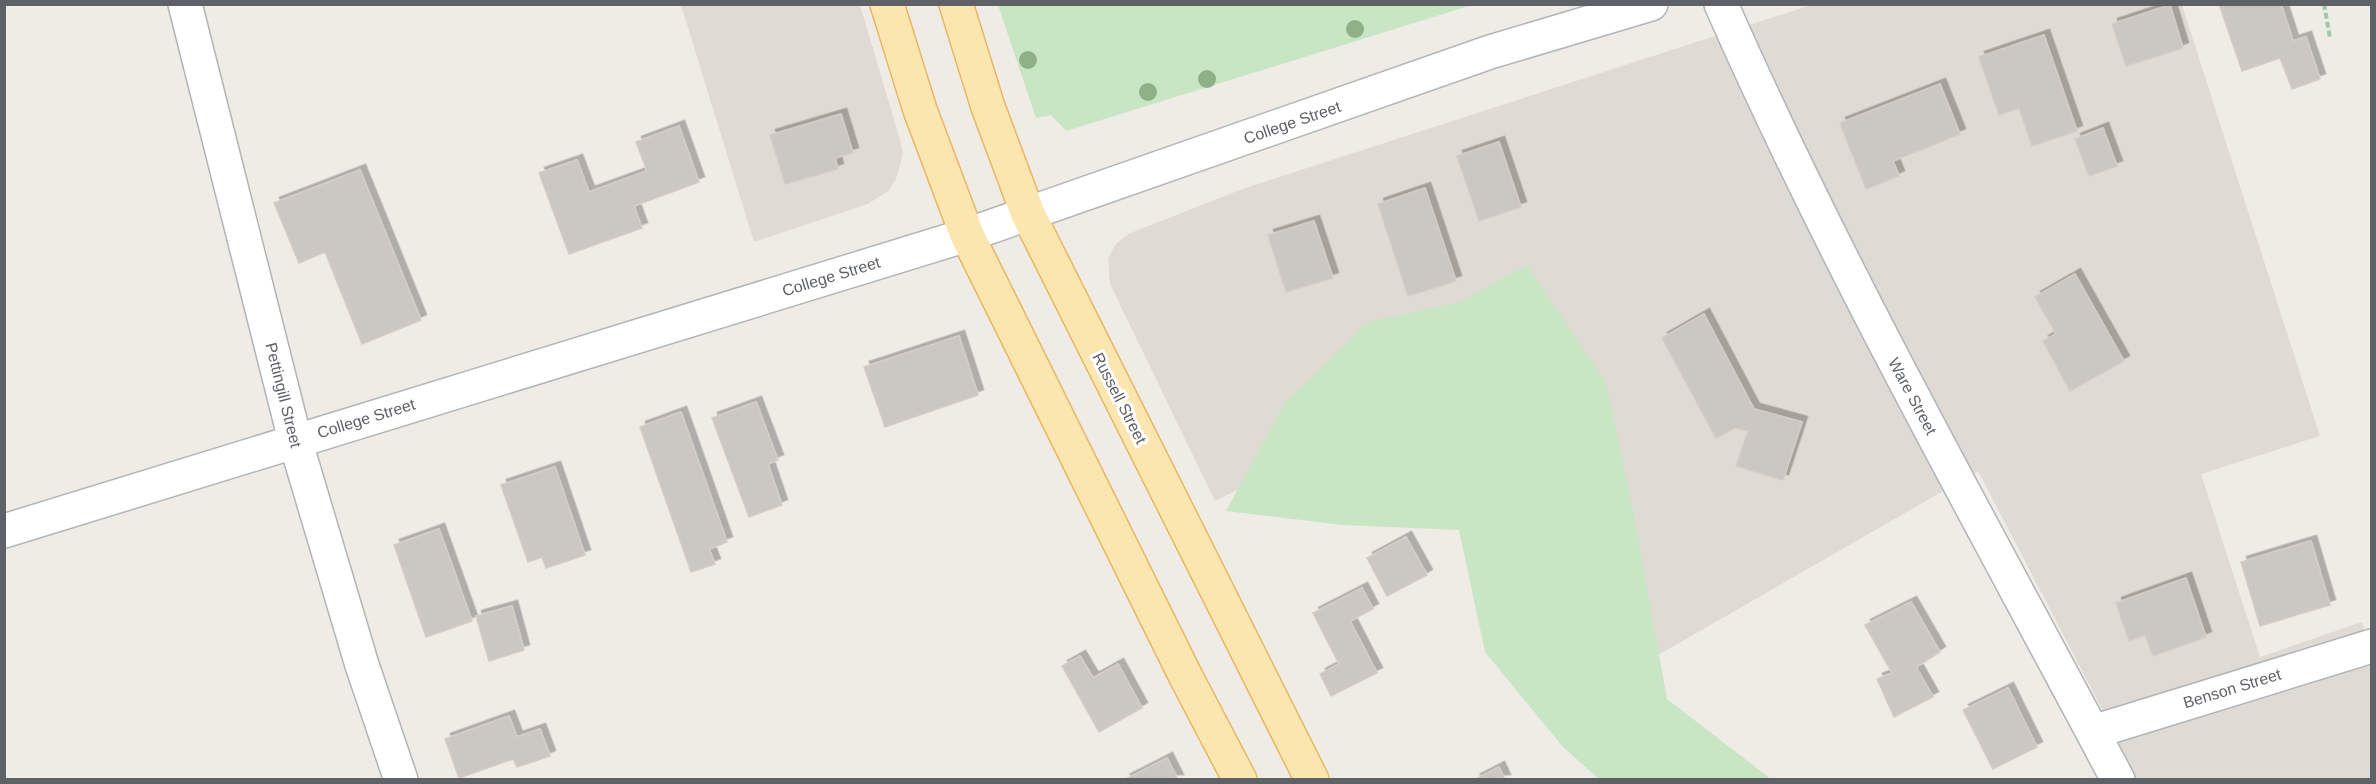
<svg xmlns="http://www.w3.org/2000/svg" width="2376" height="784" font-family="Helvetica,sans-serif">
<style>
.education{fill:#dfdbd4}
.green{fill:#c8e5c4}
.building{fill:#cbc7c3;stroke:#d4cdc4;stroke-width:1.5;filter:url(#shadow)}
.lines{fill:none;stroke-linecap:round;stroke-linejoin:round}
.street-casing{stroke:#b1b4b8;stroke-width:36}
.secondary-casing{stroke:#b2b6ba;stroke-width:36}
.primary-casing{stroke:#ebb563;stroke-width:36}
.path{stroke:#9fc9a5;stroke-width:4;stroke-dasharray:6 3;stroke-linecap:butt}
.street{stroke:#fff;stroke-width:33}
.secondary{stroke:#fff;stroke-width:33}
.primary{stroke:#fbe6af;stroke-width:33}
.tree{fill:#8eb187}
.labels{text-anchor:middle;stroke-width:6;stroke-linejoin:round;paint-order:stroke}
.street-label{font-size:16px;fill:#5e6266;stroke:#fff}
</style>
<defs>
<filter id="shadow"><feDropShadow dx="5.5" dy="-5.5" stdDeviation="0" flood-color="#0004"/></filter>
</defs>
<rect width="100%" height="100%" fill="#efece6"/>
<!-- education -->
<g class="education">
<polygon points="681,5 860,5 900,140 903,154 896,179 888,191 868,204 754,242"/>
<polygon points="1811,5 2182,5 2320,436 2201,474 2260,657 2362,622 2371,649 2371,779 2135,779 2103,711 1978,471 1646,662 1490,362 1215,501 1110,284 1108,259 1116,244 1128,234 1245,188"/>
</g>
<!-- green -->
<g class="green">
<polygon points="998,5 998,4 1472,5 1066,131 1051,115 1036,118"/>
<polygon points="1527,265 1606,382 1633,510 1667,699 1771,779 1599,779 1563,747 1485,652 1459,530 1343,525 1226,511 1285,403 1368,322 1460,302"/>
</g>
<!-- building -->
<g class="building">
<polygon points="2219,4 2281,4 2293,41 2306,37 2320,79 2292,89 2280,58 2242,71"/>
<polygon points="2170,5 2183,48 2126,66 2112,24"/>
<polygon points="2044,35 2077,131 2032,146 2019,108 1999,115 1979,57"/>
<polygon points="1940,84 1960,134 1893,161 1899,176 1866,189 1840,123"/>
<polygon points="841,114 853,153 835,158 838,169 785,184 770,135"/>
<polygon points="679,126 699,182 634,206 642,228 569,254 539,173 577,160 589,192 647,171 636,142"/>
<polygon points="2103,128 2117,166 2089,176 2075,139"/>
<polygon points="1499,142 1521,207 1479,221 1457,156"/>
<polygon points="360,170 421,320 362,344 325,252 299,263 274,203"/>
<polygon points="1425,188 1456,281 1408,296 1378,204"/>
<polygon points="1314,221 1333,278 1286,292 1268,235"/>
<polygon points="2075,274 2124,361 2070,391 2043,341 2056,334 2035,297"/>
<polygon points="1704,314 1754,409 1802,422 1783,480 1736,466 1748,431 1735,428 1716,438 1662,338"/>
<polygon points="959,336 978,395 885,427 864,367"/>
<polygon points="756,402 778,460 768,464 782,505 749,517 712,418"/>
<polygon points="681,412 727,542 709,549 715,564 691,572 640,427"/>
<polygon points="555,467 585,555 546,568 542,557 528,562 501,485"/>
<polygon points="439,529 472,621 426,637 394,545"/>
<polygon points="1406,537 1427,575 1387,596 1367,558"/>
<polygon points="2311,541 2330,605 2260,626 2241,562"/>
<polygon points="2186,578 2206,637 2153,656 2145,635 2129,641 2116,603"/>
<polygon points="1362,588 1373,609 1350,621 1377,673 1331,696 1320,674 1339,664 1313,613"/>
<polygon points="1911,602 1940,652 1916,667 1933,697 1894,717 1877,679 1892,673 1865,625"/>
<polygon points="512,606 524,650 489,661 476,616"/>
<polygon points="1080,656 1093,678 1118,664 1142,708 1099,732 1062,666"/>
<polygon points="2008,688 2037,747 1993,769 1963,710"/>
<polygon points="509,716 517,737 540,729 550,756 517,767 513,759 459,778 445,739"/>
<polygon points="1167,758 1178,780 1124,780"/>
<polygon points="1499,767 1505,780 1474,780"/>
</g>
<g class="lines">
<!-- street casing -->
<g class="street-casing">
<g id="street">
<polyline points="185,4 295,440 362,665 401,780"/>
<path d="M1721,4C1838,270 1982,523 2118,780"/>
<polyline points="2093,732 2372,646"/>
</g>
</g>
<!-- secondary casing -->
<g class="secondary-casing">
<polyline id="secondary" points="4,531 967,235 1490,52 1651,4"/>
</g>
<!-- primary casing -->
<g class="primary-casing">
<g id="primary">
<polyline points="887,4 920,110 967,235 1186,677 1240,780"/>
<polyline points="956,4 988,107 1028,214 1312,780"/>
</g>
</g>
<!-- path -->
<polyline class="path" points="2324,4 2330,38"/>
<!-- street -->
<use href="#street" class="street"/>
<!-- secondary -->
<use href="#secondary" class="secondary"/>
<!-- primary -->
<use href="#primary" class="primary"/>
</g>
<!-- trees -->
<g class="tree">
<circle cx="1355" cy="29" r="9"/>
<circle cx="1028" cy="60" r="9"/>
<circle cx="1207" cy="79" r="9"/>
<circle cx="1148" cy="92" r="9"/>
</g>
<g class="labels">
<!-- street labels -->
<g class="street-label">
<text transform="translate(1292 122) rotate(-19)" y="6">College Street</text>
<text transform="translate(831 276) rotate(-17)" y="6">College Street</text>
<text transform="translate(284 395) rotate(76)" y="6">Pettingill Street</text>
<text transform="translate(1913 396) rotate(62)" y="6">Ware Street</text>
<text transform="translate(1120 398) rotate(63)" y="6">Russell Street</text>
<text transform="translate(366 418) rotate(-17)" y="6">College Street</text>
<text transform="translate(2232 688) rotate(-17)" y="6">Benson Street</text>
</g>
</g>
<!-- border -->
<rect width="2376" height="784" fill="none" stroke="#5e6266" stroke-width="12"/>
</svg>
